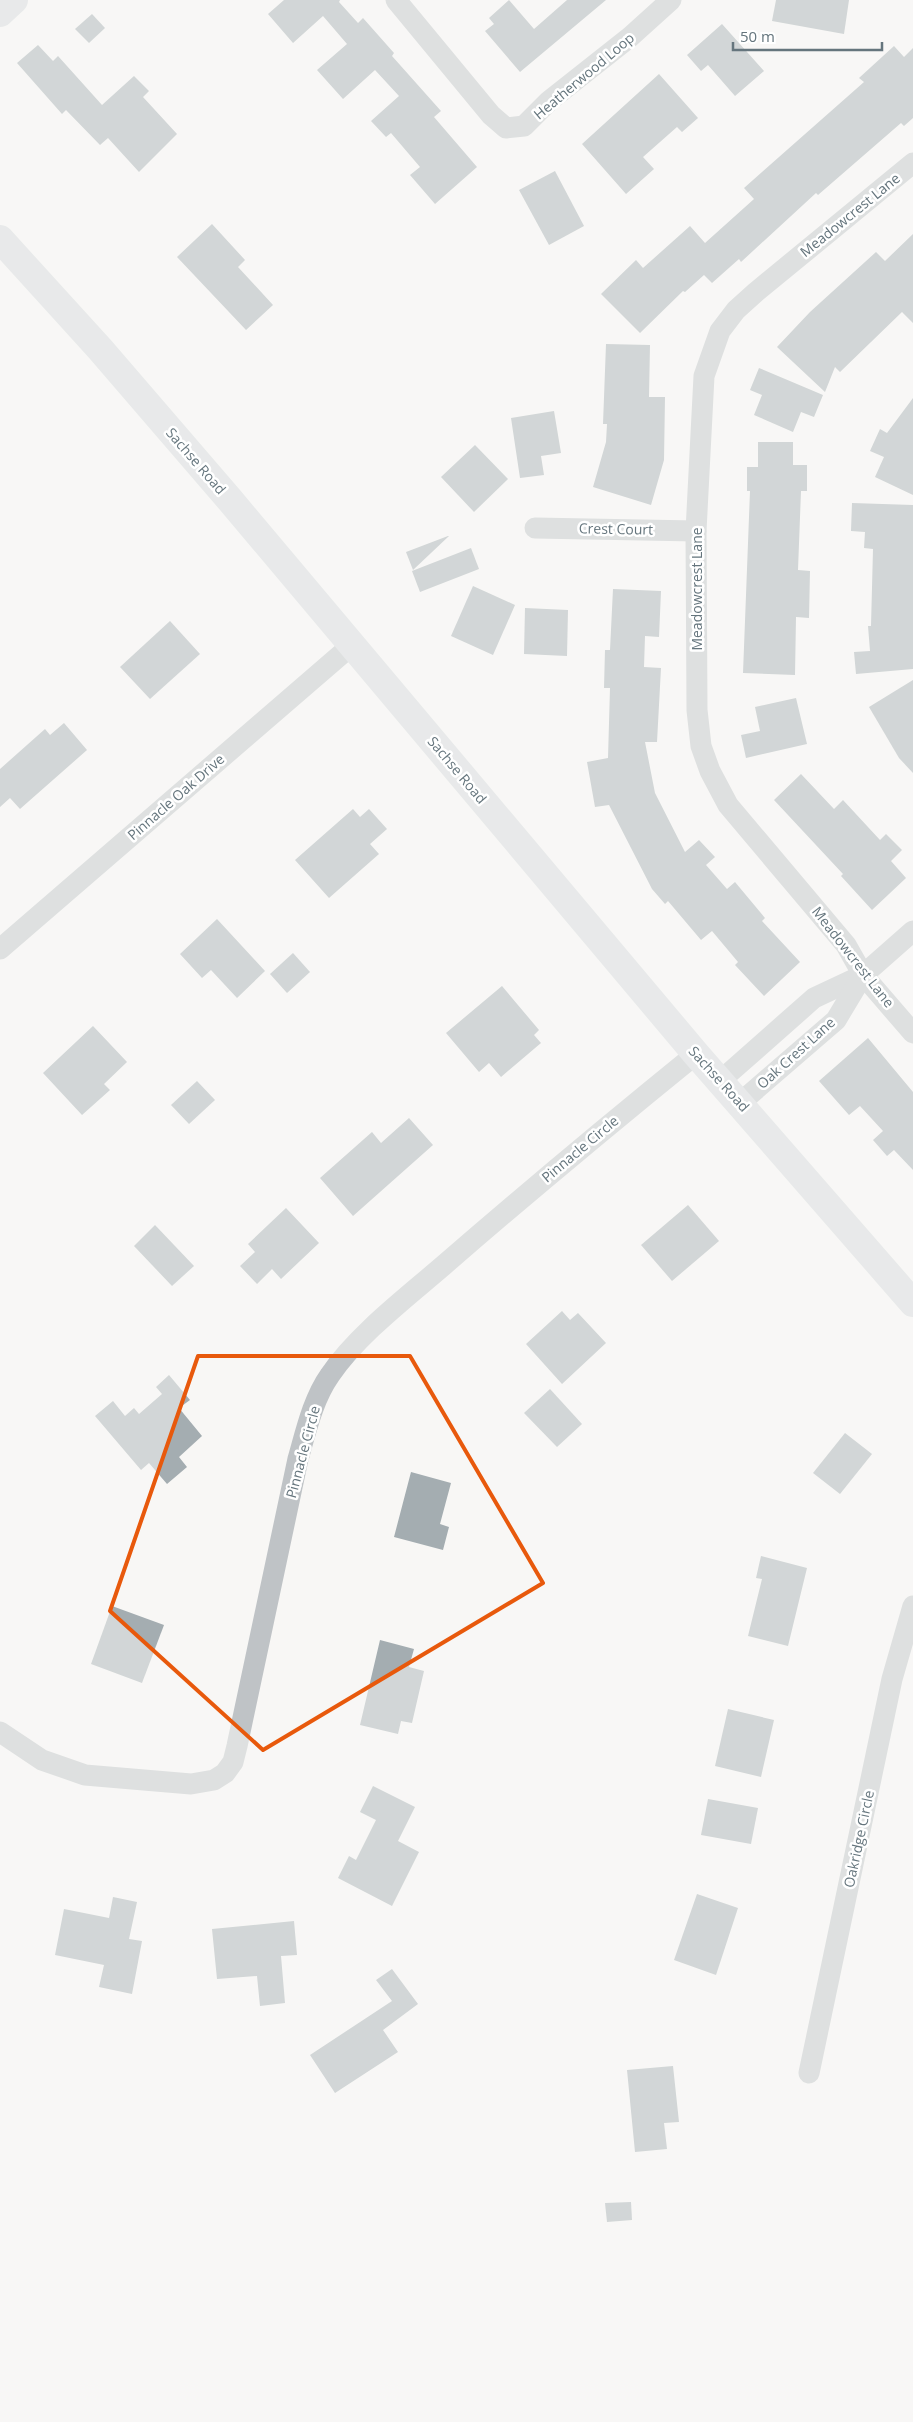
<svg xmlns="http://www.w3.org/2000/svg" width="913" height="2422" font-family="'Open Sans',sans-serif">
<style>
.building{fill:#a4adb1}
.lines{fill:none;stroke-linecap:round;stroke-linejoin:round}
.street{stroke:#bfc3c6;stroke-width:21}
.secondary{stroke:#d4d8db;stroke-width:28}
.marked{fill:none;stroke:#e8590c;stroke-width:4;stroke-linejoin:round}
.labels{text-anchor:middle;stroke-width:5;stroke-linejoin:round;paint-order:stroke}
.street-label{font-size:14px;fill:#65757d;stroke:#fff}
</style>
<rect width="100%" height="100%" fill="#f8f7f5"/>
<!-- building -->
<g class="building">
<polygon points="284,0 340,0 339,2 358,23 363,18 394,53 392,56 441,111 434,117 477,167 435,204 410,175 420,167 391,133 386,137 371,121 399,96 375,70 343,99 317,70 347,44 323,16 293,43 268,14"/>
<polygon points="509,0 534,29 567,0 606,0 520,72 485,31 494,24 489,18"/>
<polygon points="776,0 849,0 844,34 772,21"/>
<polygon points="92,14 105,28 89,43 75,29"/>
<polygon points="722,24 764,71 735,96 708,65 701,71 687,55"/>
<polygon points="38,45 53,61 58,56 102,105 134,76 149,91 143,97 177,134 139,172 108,138 100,145 66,110 62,114 17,63"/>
<polygon points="894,46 904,57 913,48 913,118 904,126 901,123 818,195 816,193 741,262 739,259 712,283 704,275 685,292 683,291 640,333 601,294 636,260 643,268 690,226 705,243 754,199 744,188 864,82 859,78"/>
<polygon points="659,74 698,118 682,132 677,127 643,157 654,169 626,194 582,144"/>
<polygon points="555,171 584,226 549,245 519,190"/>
<polygon points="212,224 245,260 238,267 273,305 246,330 177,257"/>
<polygon points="913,234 913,323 902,312 840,372 835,367 825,392 777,347 810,312 876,252 885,261"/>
<polygon points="606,344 650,345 649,397 665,397 664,460 651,505 593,487 606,442 607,424 603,424"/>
<polygon points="759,368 823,395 814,417 801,412 793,432 754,415 762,395 750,390"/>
<polygon points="913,398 913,495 875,477 884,457 870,451 880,429 887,433"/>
<polygon points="554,411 561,453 541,456 544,475 520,478 511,418"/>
<polygon points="758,442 793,442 793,465 807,465 807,491 801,491 798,570 810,571 809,618 796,617 795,675 743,673 750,491 747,491 747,467 758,467"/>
<polygon points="475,445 508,479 474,512 441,477"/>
<polygon points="852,503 913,505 913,669 856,674 854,652 870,651 868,626 871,626 873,549 864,548 865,532 851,531"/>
<polygon points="448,536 449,536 413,570 406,552"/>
<polygon points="471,548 479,569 420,592 412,571"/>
<polygon points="473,586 515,605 493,655 451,636"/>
<polygon points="613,589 661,591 659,637 645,636 644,667 661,668 657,742 645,742 655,793 685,852 699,840 715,857 706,865 727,889 735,882 765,918 762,921 800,962 764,996 735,965 738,962 712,931 701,940 668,901 665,904 652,889 609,805 595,807 587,762 608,758 610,688 604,688 605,650 610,650"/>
<polygon points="525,608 568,610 567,656 524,654"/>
<polygon points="170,621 200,654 150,699 120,667"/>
<polygon points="913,680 913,773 899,758 869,707"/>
<polygon points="796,698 807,744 746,758 741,735 760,731 755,707"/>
<polygon points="64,723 87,750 20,809 10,798 0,807 0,769 45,729 50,735"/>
<polygon points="801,774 834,809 843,800 880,840 886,834 902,850 891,861 906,878 872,910 841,876 843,874 774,800"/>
<polygon points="353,809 360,817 369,809 387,829 370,844 379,854 329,898 295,860"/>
<polygon points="217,919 265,971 237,998 211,970 202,978 180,954"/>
<polygon points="293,953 310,972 287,993 270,974"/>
<polygon points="502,986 539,1030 534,1035 541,1043 501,1077 489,1063 479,1072 446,1033"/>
<polygon points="93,1026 127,1062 104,1084 110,1090 82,1115 43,1073"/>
<polygon points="868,1038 913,1092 913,1170 894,1150 887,1156 873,1140 883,1131 860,1106 849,1115 819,1081"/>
<polygon points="197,1081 215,1100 189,1124 171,1105"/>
<polygon points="409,1118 433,1145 353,1216 320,1178 372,1132 381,1143"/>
<polygon points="688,1205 719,1241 672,1281 641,1245"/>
<polygon points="286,1208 319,1243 281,1279 272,1269 257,1284 240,1266 255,1252 248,1244"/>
<polygon points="155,1225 194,1266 172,1286 134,1246"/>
<polygon points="562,1311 570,1320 578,1313 606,1343 562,1384 526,1344"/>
<polygon points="169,1375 190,1400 179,1408 202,1436 179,1457 187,1467 167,1484 149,1463 141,1470 95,1416 113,1401 125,1416 134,1408 139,1414 162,1394 156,1387"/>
<polygon points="550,1389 582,1424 557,1447 524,1413"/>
<polygon points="845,1433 872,1454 840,1494 813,1473"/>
<polygon points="411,1472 451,1483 440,1524 449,1527 443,1550 394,1537"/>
<polygon points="761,1556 807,1568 788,1646 748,1636 762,1579 756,1578"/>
<polygon points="112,1606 164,1625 142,1683 91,1664"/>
<polygon points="380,1640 414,1649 409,1667 424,1671 412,1723 401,1721 398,1734 360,1725"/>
<polygon points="728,1709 774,1720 761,1777 715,1766"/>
<polygon points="373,1786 415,1807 398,1841 419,1852 392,1906 338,1878 349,1856 356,1860 376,1820 360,1812"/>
<polygon points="708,1799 758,1808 751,1844 701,1835"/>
<polygon points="697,1894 738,1908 716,1975 674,1960"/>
<polygon points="113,1897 137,1902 129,1939 142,1941 132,1994 99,1987 104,1965 55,1955 64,1909 109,1918"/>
<polygon points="294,1921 297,1955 281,1956 285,2003 260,2006 257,1976 217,1979 212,1929"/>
<polygon points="392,1969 418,2004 383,2030 398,2052 335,2093 310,2055 392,2001 376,1980"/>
<polygon points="673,2066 679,2122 664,2123 667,2149 635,2152 627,2070"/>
<polygon points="631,2202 632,2220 607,2222 605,2203"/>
</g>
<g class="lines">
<!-- street -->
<g class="street">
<polyline points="396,0 491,115 506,128 524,126 549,101 630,37 671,0"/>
<polyline points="913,163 756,292 736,310 720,331 704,376 696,531 697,710 701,746 710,771 728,805 846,945 863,975 913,1033"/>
<polyline points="535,528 696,531"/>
<polyline points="0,949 352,645"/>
<polyline points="720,1081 814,998 863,975 913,931"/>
<polyline points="740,1103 836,1020 863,975"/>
<path d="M0,1732L42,1760L85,1775L191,1784L214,1780L225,1773L233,1762L237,1746L298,1459C306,1431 313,1399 330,1375C357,1335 407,1297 444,1265C527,1193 611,1123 696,1054"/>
<polyline points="809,2073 892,1679 913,1606"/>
</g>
<!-- secondary -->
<g class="secondary">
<polyline points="0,13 14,0"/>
<polyline points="0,239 100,349 230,500 696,1054 913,1303"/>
</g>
</g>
<!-- marked area -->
<path d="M0 0H913V2422H0ZM198,1356H410L543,1583L263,1750L110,1611Z" fill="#f8f7f5" fill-opacity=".55" fill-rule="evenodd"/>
<path class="marked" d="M198,1356H410L543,1583L263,1750L110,1611Z"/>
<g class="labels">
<!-- street labels -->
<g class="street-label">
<text transform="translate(584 76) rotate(-40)" y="5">Heatherwood Loop</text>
<text transform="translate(850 215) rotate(-39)" y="5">Meadowcrest Lane</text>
<text transform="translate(196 461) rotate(49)" y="5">Sachse Road</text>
<text transform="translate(616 529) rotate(1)" y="5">Crest Court</text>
<text transform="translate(697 589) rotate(-90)" y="5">Meadowcrest Lane</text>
<text transform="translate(457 770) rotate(50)" y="5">Sachse Road</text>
<text transform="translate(176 797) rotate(-41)" y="5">Pinnacle Oak Drive</text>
<text transform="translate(853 957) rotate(52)" y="5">Meadowcrest Lane</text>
<text transform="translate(796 1053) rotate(-42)" y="5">Oak Crest Lane</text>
<text transform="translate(719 1079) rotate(48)" y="5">Sachse Road</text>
<text transform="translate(580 1149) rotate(-40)" y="5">Pinnacle Circle</text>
<text transform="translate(303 1452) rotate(-75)" y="5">Pinnacle Circle</text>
<text transform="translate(859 1839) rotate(-78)" y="5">Oakridge Circle</text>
</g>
</g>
<!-- scale -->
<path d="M733 42v8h149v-8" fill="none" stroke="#65757d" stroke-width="2.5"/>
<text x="740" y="42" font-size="15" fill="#65757d" stroke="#ffffff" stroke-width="4" paint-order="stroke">50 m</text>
</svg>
